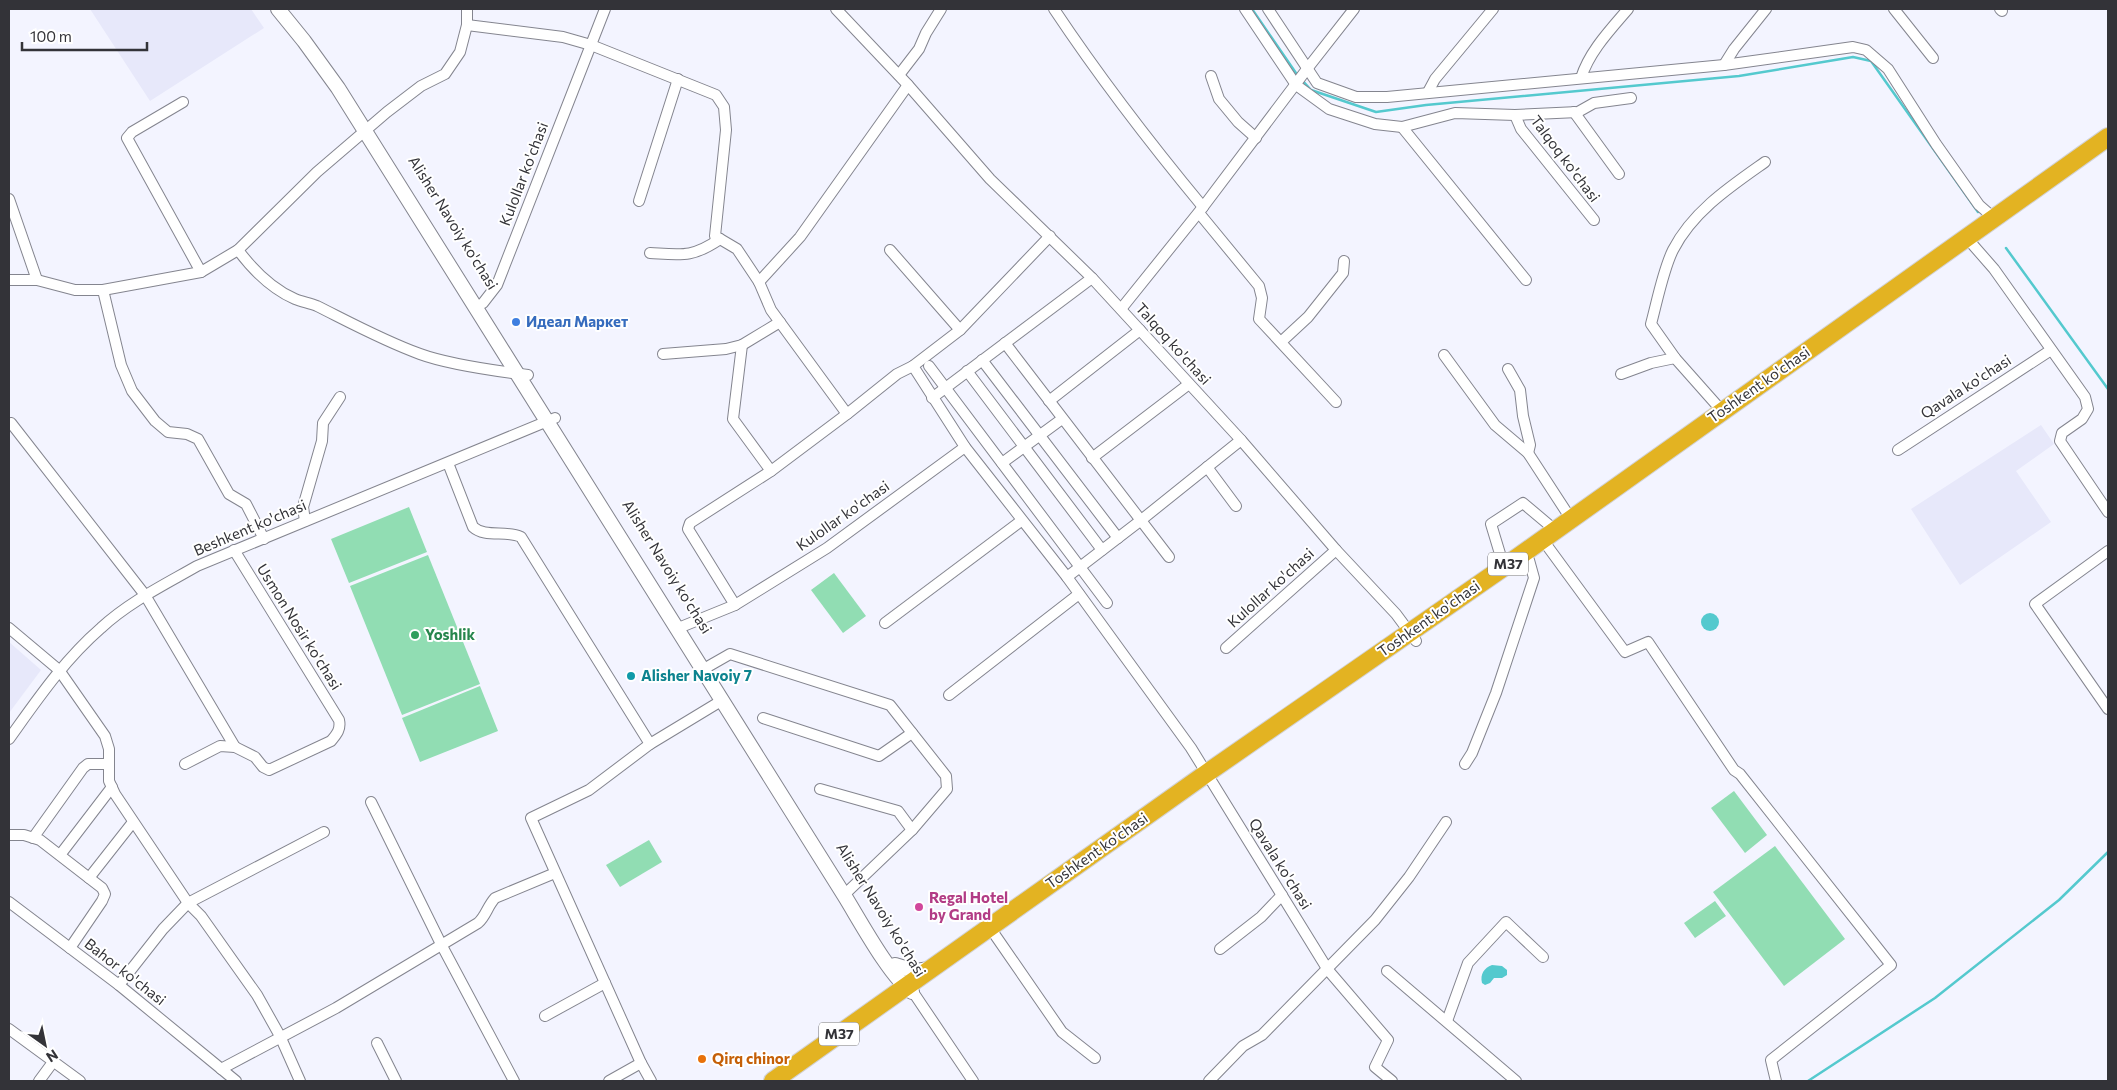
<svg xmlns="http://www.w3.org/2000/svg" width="2117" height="1090" font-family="Commissioner,sans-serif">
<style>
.built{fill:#e7e8fa}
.green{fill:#91ddb3}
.water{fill:#54c9ce}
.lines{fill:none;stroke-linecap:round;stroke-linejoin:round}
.stream{stroke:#54c9ce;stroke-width:2.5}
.street-casing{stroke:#84858f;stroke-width:12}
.secondary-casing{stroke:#84858f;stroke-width:16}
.highway-casing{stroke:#d2d2d3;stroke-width:20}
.street{stroke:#fff;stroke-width:10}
.secondary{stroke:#fff;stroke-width:14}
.highway{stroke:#e3b322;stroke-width:18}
.shop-dot{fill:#3f7fe0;stroke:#fff;stroke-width:2}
.leisure-dot{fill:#2e9e5b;stroke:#fff;stroke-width:2}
.culture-dot{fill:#0f9aa8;stroke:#fff;stroke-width:2}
.hotel-dot{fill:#d1479c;stroke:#fff;stroke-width:2}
.food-dot{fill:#e8710a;stroke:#fff;stroke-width:2}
.labels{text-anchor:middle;stroke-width:4;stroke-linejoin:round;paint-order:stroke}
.shield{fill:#fff;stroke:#707074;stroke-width:1}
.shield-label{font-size:14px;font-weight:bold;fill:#333338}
.street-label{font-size:15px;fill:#333338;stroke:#fff}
.shop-label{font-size:15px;font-weight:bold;fill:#366cbe;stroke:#fff;text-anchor:start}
.leisure-label{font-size:15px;font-weight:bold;fill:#27864d;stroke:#fff;text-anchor:start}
.culture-label{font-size:15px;font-weight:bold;fill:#0d838f;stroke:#fff;text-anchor:start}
.hotel-label{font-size:15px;font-weight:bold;fill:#b23c85;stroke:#fff;text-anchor:start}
.food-label{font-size:15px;font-weight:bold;fill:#c56008;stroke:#fff;text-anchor:start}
</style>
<rect width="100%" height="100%" fill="#f3f4ff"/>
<!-- built -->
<g class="built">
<polygon points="90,9 251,9 264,28 150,101"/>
<polygon points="2041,425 2054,444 2016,471 2051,522 1960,585 1911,509"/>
<polygon points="9,642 41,670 9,713"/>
</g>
<!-- green -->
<g class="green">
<polygon points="409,507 427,552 349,583 331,539"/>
<polygon points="428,555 480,684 402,715 350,586"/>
<polygon points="834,573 866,616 843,633 811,590"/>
<polygon points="480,686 498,731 420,762 402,718"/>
<polygon points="1734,791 1767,835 1745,853 1711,808"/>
<polygon points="649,840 662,862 620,887 606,865"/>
<polygon points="1775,846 1845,939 1784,986 1713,892"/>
<polygon points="1715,901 1726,916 1695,938 1684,923"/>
</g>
<!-- water -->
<g class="water">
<circle cx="1710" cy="622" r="9"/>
<path d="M1492,965L1502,966L1507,970V975L1502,978H1494L1490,983L1485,985L1482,983C1480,974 1484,968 1492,965Z"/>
</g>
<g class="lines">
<!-- stream -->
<g class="stream">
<polyline points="1252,9 1298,76"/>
<polyline points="1302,80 1311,90 1376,112 1426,105 1739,76 1853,57 1871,61 1978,212"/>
<polyline points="2006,248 2108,389"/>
<polyline points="1808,1081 1935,998 2059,900 2108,852"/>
</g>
<!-- street casing -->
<g class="street-casing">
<g id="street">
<polyline points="836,9 908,85 990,179 1092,278 1241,440 1336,550 1396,614 1416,641"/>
<path d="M1054,9C1100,78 1150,143 1203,207"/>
<polyline points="1245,9 1296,85 1329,109 1375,124 1402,127 1455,113 1515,115 1578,112 1594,103 1631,98"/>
<polyline points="1268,9 1317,83 1356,97 1387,97 1724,65 1853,47 1866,50 1888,69 1936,144 1979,205 1995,219"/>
<polyline points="1894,9 1933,58"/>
<polyline points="2000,9 2002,11"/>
<polyline points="467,25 563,37 591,45 716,95 724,107 726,130 715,236 737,249 759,282 771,310 847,414"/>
<polyline points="1724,65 1734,49 1766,9"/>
<polyline points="899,75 919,49 926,33 941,9"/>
<polyline points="1211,76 1219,99 1238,122 1256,138"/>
<path d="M1581,78C1589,52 1610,30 1628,9"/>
<polyline points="1428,92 1435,79 1493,9"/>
<polyline points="183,102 132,132 127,138 201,272"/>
<polyline points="1574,112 1619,174"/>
<polyline points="1515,115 1521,129 1594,220"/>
<polyline points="1402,127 1526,280"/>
<polyline points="9,199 37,280"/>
<polyline points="639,201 678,79"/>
<polyline points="1199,213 1259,286 1262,298 1259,319 1336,402"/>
<polyline points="1973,245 1994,269 2085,397 2088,409 2082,419 2062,433 2060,441 2108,512"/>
<path d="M238,250C253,270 272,289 295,299C302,302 310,303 317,306C351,323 384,341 420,354C450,365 496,371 528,375"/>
<polyline points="890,250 960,330"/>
<path d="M650,253C682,255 692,258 720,239"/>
<polyline points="9,280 37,280 75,290 103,290 201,272 238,250 317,172 387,112 421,86 445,74 460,52 467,25 467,9"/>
<polyline points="759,282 800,237 908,85"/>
<polyline points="103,290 121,365 132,391 155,421 168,432 187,434 198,439 229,494 246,504 264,539"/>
<polyline points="476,307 483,303 497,285 605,9"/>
<polyline points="1121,309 1203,207 1307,69 1354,9"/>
<polyline points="1281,342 1308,317 1343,273 1344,261"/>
<polyline points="1005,343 1169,557"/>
<polyline points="742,345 733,419 771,471"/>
<polyline points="663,354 726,349 742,345 780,322"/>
<polyline points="1444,355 1495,425 1528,453 1571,519"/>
<polyline points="982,360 1118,538"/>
<polyline points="913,366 965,447 1067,577 1191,748 1328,970 1388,1040 1375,1067 1392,1081"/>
<polyline points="929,366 1107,603"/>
<polyline points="1508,369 1520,390 1523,416 1530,445 1528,453"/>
<polyline points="967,371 1102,550"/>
<polyline points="1621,374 1651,363 1675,358"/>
<polyline points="932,398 1092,278"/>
<polyline points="1049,401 1140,330"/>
<path d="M1722,411L1675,358L1651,324C1657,302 1663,270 1673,250C1693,211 1731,186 1765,162"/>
<polyline points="11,423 145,595 235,747"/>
<polyline points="1898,450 2051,350"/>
<polyline points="1092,458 1189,384"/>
<path d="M448,463L473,527C485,538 506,530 521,537L650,744L721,701"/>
<polyline points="1002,463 1062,419"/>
<polyline points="1207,467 1236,506"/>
<polyline points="305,521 303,507 322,441 323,423 340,397"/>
<polyline points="1548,547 1625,652 1648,642 1734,770 1740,774 1891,965 1771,1060 1776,1081"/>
<polyline points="2108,551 2035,604 2108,709"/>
<polyline points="1504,567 1491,524 1523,503 1555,530"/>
<polyline points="1067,577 1140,521 1241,440"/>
<polyline points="735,605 688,529 690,523 771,471 847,414 897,374 913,366 960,330 1050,236"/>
<polyline points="885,623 1021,521"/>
<polyline points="9,628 59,670 105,736 109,749 109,781 115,794 188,903 201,916 257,995 280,1036 300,1081"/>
<polyline points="676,629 735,605 827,548 965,447"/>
<polyline points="1226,648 1336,550"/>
<polyline points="709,666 730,654 890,705 946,776 947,789 912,830 844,895"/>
<polyline points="949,695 1079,594"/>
<polyline points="763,718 879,756 912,733"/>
<path d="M9,739C37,700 64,660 101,628C129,602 164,585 197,566L555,418"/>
<polyline points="650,744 589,790 531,818 641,1063 651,1081"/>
<path d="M185,764L220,746L235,747L255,757L263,767L269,770L331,741C337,734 341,729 339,720L234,550"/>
<polyline points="1465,764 1472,753 1496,693 1534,578 1529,560"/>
<polyline points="820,789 898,811 912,830"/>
<polyline points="371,802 441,944 514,1081"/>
<polyline points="9,835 24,835 40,840 102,888 105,894 102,901 70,948"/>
<polyline points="33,838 83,768 88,764 108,764"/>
<polyline points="60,855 112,787"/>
<polyline points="89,878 133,822"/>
<polyline points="9,902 119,985 236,1081"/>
<polyline points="995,935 1062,1032 1095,1058"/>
<polyline points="1220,949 1261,917 1282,895"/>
<polyline points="1387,971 1516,1081"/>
<polyline points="119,985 163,929 188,903 324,832"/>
<polyline points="913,992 973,1081"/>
<polyline points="545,1016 605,983"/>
<polyline points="1447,1021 1468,963 1506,922 1543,957"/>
<polyline points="9,1029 80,1081"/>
<polyline points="377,1043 396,1081"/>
<path d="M221,1069L336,1008L478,923C486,916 487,907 495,898L555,873"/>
<polyline points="39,1081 53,1062"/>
<polyline points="609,1081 641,1063"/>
<polyline points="1209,1081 1243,1046 1262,1035 1375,920 1409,877 1446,822"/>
</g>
</g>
<!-- secondary casing -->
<g class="secondary-casing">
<g id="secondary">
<path d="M278,9L304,41L338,88L844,895C859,919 890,977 912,992"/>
<polyline points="895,965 915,971 930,969"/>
</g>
</g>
<!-- highway casing -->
<g class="highway-casing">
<polyline id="highway" points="773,1081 1207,773 1504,567 2108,137"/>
</g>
<!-- street -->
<use href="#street" class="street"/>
<!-- secondary -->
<use href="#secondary" class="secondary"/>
<!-- highway -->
<use href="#highway" class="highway"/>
</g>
<!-- markers -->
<circle class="shop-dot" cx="516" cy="322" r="5"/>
<circle class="leisure-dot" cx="415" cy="635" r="5"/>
<circle class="culture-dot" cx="631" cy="676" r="5"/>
<circle class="hotel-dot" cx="919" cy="907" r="5"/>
<circle class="food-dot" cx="702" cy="1059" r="5"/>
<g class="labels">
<!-- shield labels -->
<g class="shield">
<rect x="1488" y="552.5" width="40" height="23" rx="4"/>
<rect x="819" y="1022.5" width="40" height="23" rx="4"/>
</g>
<g class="shield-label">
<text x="1508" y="569">M37</text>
<text x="839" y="1039">M37</text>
</g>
<!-- street labels -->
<g class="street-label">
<text transform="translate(1565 159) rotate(53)" y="5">Talqoq ko'chasi</text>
<text transform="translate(524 174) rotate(-69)" y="5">Kulollar ko'chasi</text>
<text transform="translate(453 223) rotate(58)" y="5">Alisher Navoiy ko'chasi</text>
<text transform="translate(1173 344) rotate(48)" y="5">Talqoq ko'chasi</text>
<text transform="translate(1759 385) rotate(-35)" y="5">Toshkent ko'chasi</text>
<text transform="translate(1966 387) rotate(-33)" y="5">Qavala ko'chasi</text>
<text transform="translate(843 516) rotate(-35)" y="5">Kulollar ko'chasi</text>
<text transform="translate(250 528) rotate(-23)" y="5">Beshkent ko'chasi</text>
<text transform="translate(667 567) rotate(58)" y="5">Alisher Navoiy ko'chasi</text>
<text transform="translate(1271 588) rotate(-42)" y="5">Kulollar ko'chasi</text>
<text transform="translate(1429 619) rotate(-35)" y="5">Toshkent ko'chasi</text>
<text transform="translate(299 627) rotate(58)" y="5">Usmon Nosir ko'chasi</text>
<text transform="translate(1097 851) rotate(-35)" y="5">Toshkent ko'chasi</text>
<text transform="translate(1280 864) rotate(58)" y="5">Qavala ko'chasi</text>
<text transform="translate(881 910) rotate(58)" y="5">Alisher Navoiy ko'chasi</text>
<text transform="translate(125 972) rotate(38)" y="5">Bahor ko'chasi</text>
</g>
<!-- shop labels -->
<g class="shop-label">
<text x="526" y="327">Идеал Маркет</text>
</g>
<!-- leisure labels -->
<g class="leisure-label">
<text x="425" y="640">Yoshlik</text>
</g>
<!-- culture labels -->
<g class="culture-label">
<text x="641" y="681">Alisher Navoiy 7</text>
</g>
<!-- hotel labels -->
<g class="hotel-label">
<text x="929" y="903">Regal Hotel<tspan x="929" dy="17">by Grand</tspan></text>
</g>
<!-- food labels -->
<g class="food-label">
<text x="712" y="1064">Qirq chinor</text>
</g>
</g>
<!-- border -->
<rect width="2117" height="1090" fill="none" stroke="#333338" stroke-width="20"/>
<!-- north arrow -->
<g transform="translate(45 1045) rotate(147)" stroke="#ffffff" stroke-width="4" paint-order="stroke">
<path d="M0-4L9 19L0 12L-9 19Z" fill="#333338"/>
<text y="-8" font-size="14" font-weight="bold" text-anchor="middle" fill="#333338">N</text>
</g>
<!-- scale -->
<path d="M22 42v8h125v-8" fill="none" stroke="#333338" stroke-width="2.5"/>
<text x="30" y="42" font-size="15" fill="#333338" stroke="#ffffff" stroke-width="4" paint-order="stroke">100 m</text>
</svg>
